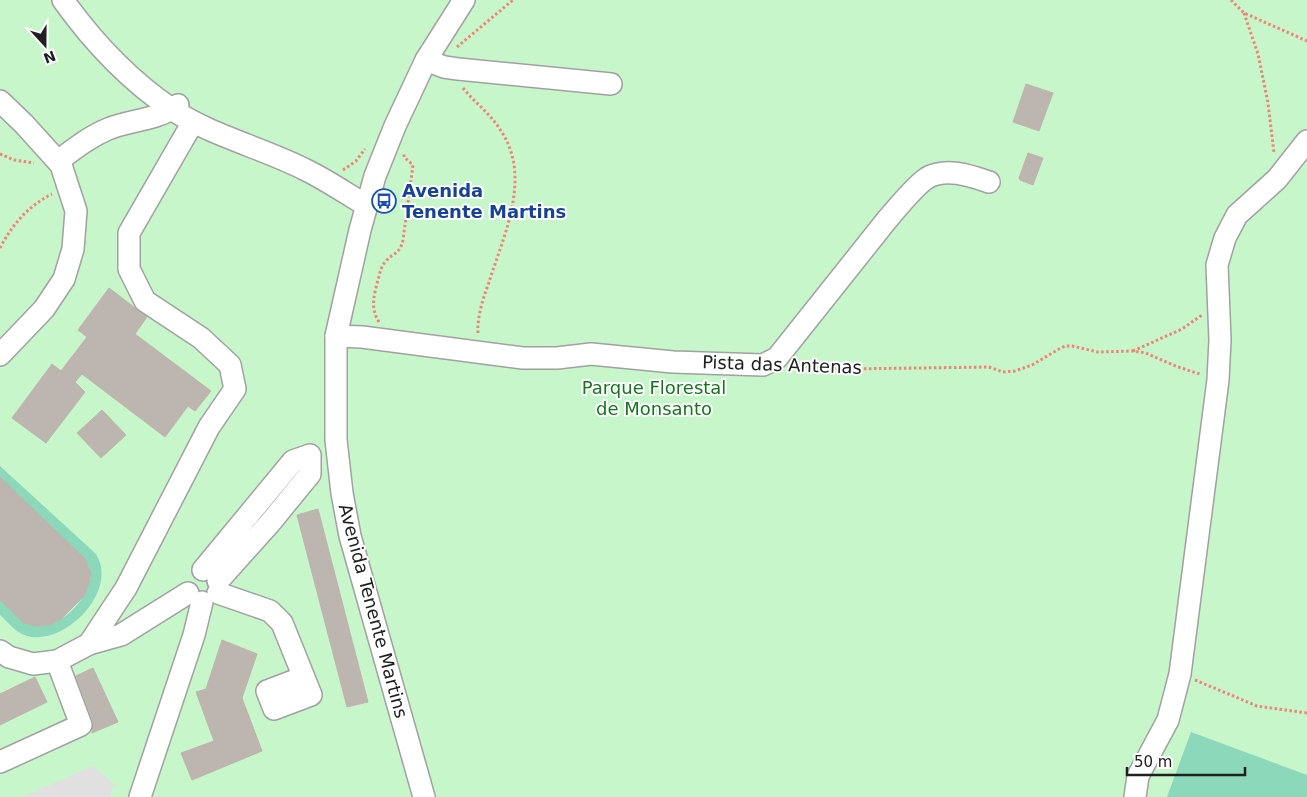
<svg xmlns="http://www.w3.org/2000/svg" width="1307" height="797" font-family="'DejaVu Sans',sans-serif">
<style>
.park{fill:#c7f6cb}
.pitch{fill:#8bd8ba;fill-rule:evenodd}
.parking{fill:#e0e0e0}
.building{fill:#bdb6b0;stroke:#c0b4aa}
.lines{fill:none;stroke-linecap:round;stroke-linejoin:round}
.minor-casing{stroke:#a1a1a1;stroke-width:24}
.path{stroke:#f08478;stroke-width:3;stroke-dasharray:2.5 2.5;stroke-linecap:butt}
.minor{stroke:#fff;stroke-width:21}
.labels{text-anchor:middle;stroke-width:4;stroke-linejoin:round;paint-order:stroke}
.transit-label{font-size:18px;font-weight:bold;fill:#164399;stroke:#fff;text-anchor:start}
.street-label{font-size:18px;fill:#202020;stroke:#fff}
.park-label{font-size:18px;fill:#14771c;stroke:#fff}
</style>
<rect width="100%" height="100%" fill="#efede7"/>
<!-- park -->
<rect class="park" x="0" y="0" width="1307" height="797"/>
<!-- pitch -->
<g class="pitch">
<path d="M0,466L96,554C119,590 66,646 27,636C16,633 8,622 0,615ZM85,560C88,564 91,569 91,574C90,595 70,617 51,624C42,628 33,625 24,623Z"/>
<polygon points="1191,732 1307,775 1307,797 1167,797"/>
</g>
<!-- parking -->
<polygon class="parking" points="93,766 114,784 110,797 22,797"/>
<!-- building -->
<g class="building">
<polygon points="1026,84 1053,93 1039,131 1013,122"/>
<polygon points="1028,153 1043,158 1033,185 1020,180 1019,178"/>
<polygon points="109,288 147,317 135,334 211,391 195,411 188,406 165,437 82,374 75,382 85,392 46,443 12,418 52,364 61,371 87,337 78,330"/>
<polygon points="102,410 126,435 101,458 77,433"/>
<polygon points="0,477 85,559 91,572 89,584 84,596 61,619 50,625 37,626 24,623 0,600"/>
<polygon points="318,509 368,702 347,707 297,515"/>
<polygon points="222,640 257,654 242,698 262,751 192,780 181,753 214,741 196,692 206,689"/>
<polygon points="93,668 118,722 92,733 93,721 76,676"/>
<polygon points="35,677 47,702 0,725 0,694"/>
</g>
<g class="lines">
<!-- minor casing -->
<g class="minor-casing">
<g id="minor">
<path d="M63,0C93,42 130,81 173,110C214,137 264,148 308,171C328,181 347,194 367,206"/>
<polyline points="426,60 444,67 458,69 611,84"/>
<polyline points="0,101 24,124 61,165 76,211 73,249 64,279 44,309 0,355"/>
<path d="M58,161C74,149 89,137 108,129C130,120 158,120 178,105"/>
<path d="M336,336L362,337L523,358H557L591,354L673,362L763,365L777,358L886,221C896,209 916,185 927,178C946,167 971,176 989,182"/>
<polyline points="203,570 293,461 310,455 310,474 270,523 218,581"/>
<polyline points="218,593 270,611 282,623 311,695 274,709 267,691 304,677"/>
<polyline points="89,644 121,635 188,593"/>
<polyline points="0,651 9,657 33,664 57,661 89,644 126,588 209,427 235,389 230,365 201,338 145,301 129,269 129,233 193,122"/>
<polyline points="0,762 81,725 57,661"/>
<polyline points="140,797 194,635 202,602"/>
<polyline points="424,797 350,536 342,493 336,440 336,336 360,230 375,176 395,126 426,60 464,0"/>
<polyline points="1135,797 1138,776 1168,720 1180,674 1218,380 1220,340 1217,265 1225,238 1237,215 1277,179 1307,141"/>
</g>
</g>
<!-- path -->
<g class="path">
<polyline points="1231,0 1244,13 1307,41"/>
<polyline points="1244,13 1258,54 1268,103 1274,153"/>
<polyline points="457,47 513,0"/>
<path d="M463,88C475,103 491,114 501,131C532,177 504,235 489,282C483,299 477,316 478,334"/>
<polyline points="0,154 14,160 34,163"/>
<polyline points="343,170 356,161 365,149"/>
<path d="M0,248C12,225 28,206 52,194"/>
<path d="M379,322C370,308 374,295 378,280C380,273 381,266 386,261C394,252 400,254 403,240L413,165L404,157V154"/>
<polyline points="1133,351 1182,329 1202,315"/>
<polyline points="794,366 847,369 989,367 1003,372 1015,371 1032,365 1059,349 1065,346 1072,346 1098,352 1133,351 1146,353 1178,367 1200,374"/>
<polyline points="1195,680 1257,706 1307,713"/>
</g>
<!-- minor -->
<use href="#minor" class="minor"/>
</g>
<!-- icons -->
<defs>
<g id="bus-ring" transform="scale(1.25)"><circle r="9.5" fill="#fff" stroke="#1a4fb4" stroke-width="1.5"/><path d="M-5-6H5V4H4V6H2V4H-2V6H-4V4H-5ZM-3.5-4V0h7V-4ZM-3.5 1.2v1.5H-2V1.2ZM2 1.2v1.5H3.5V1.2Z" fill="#1a4fb4"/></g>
</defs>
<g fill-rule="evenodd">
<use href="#bus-ring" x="384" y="201"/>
</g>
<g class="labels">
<!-- transit labels -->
<g class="transit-label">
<text x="402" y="197">Avenida<tspan x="402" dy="21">Tenente Martins</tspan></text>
</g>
<!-- street labels -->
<g class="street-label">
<text transform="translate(782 365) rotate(2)" y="6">Pista das Antenas</text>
<text transform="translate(373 611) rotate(75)" y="6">Avenida Tenente Martins</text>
</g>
<!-- park labels -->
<g class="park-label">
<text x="654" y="394">Parque Florestal<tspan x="654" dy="21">de Monsanto</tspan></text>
</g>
</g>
<!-- north arrow -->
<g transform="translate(45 45) rotate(159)" stroke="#ffffff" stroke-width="4" paint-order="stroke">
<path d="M0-4L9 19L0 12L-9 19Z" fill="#202020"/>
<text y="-8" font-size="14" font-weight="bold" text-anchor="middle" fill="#202020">N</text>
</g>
<!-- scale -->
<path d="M1127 767v8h118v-8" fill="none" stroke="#202020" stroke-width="2.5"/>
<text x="1134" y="767" font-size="15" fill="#202020" stroke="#ffffff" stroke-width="4" paint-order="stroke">50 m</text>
</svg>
